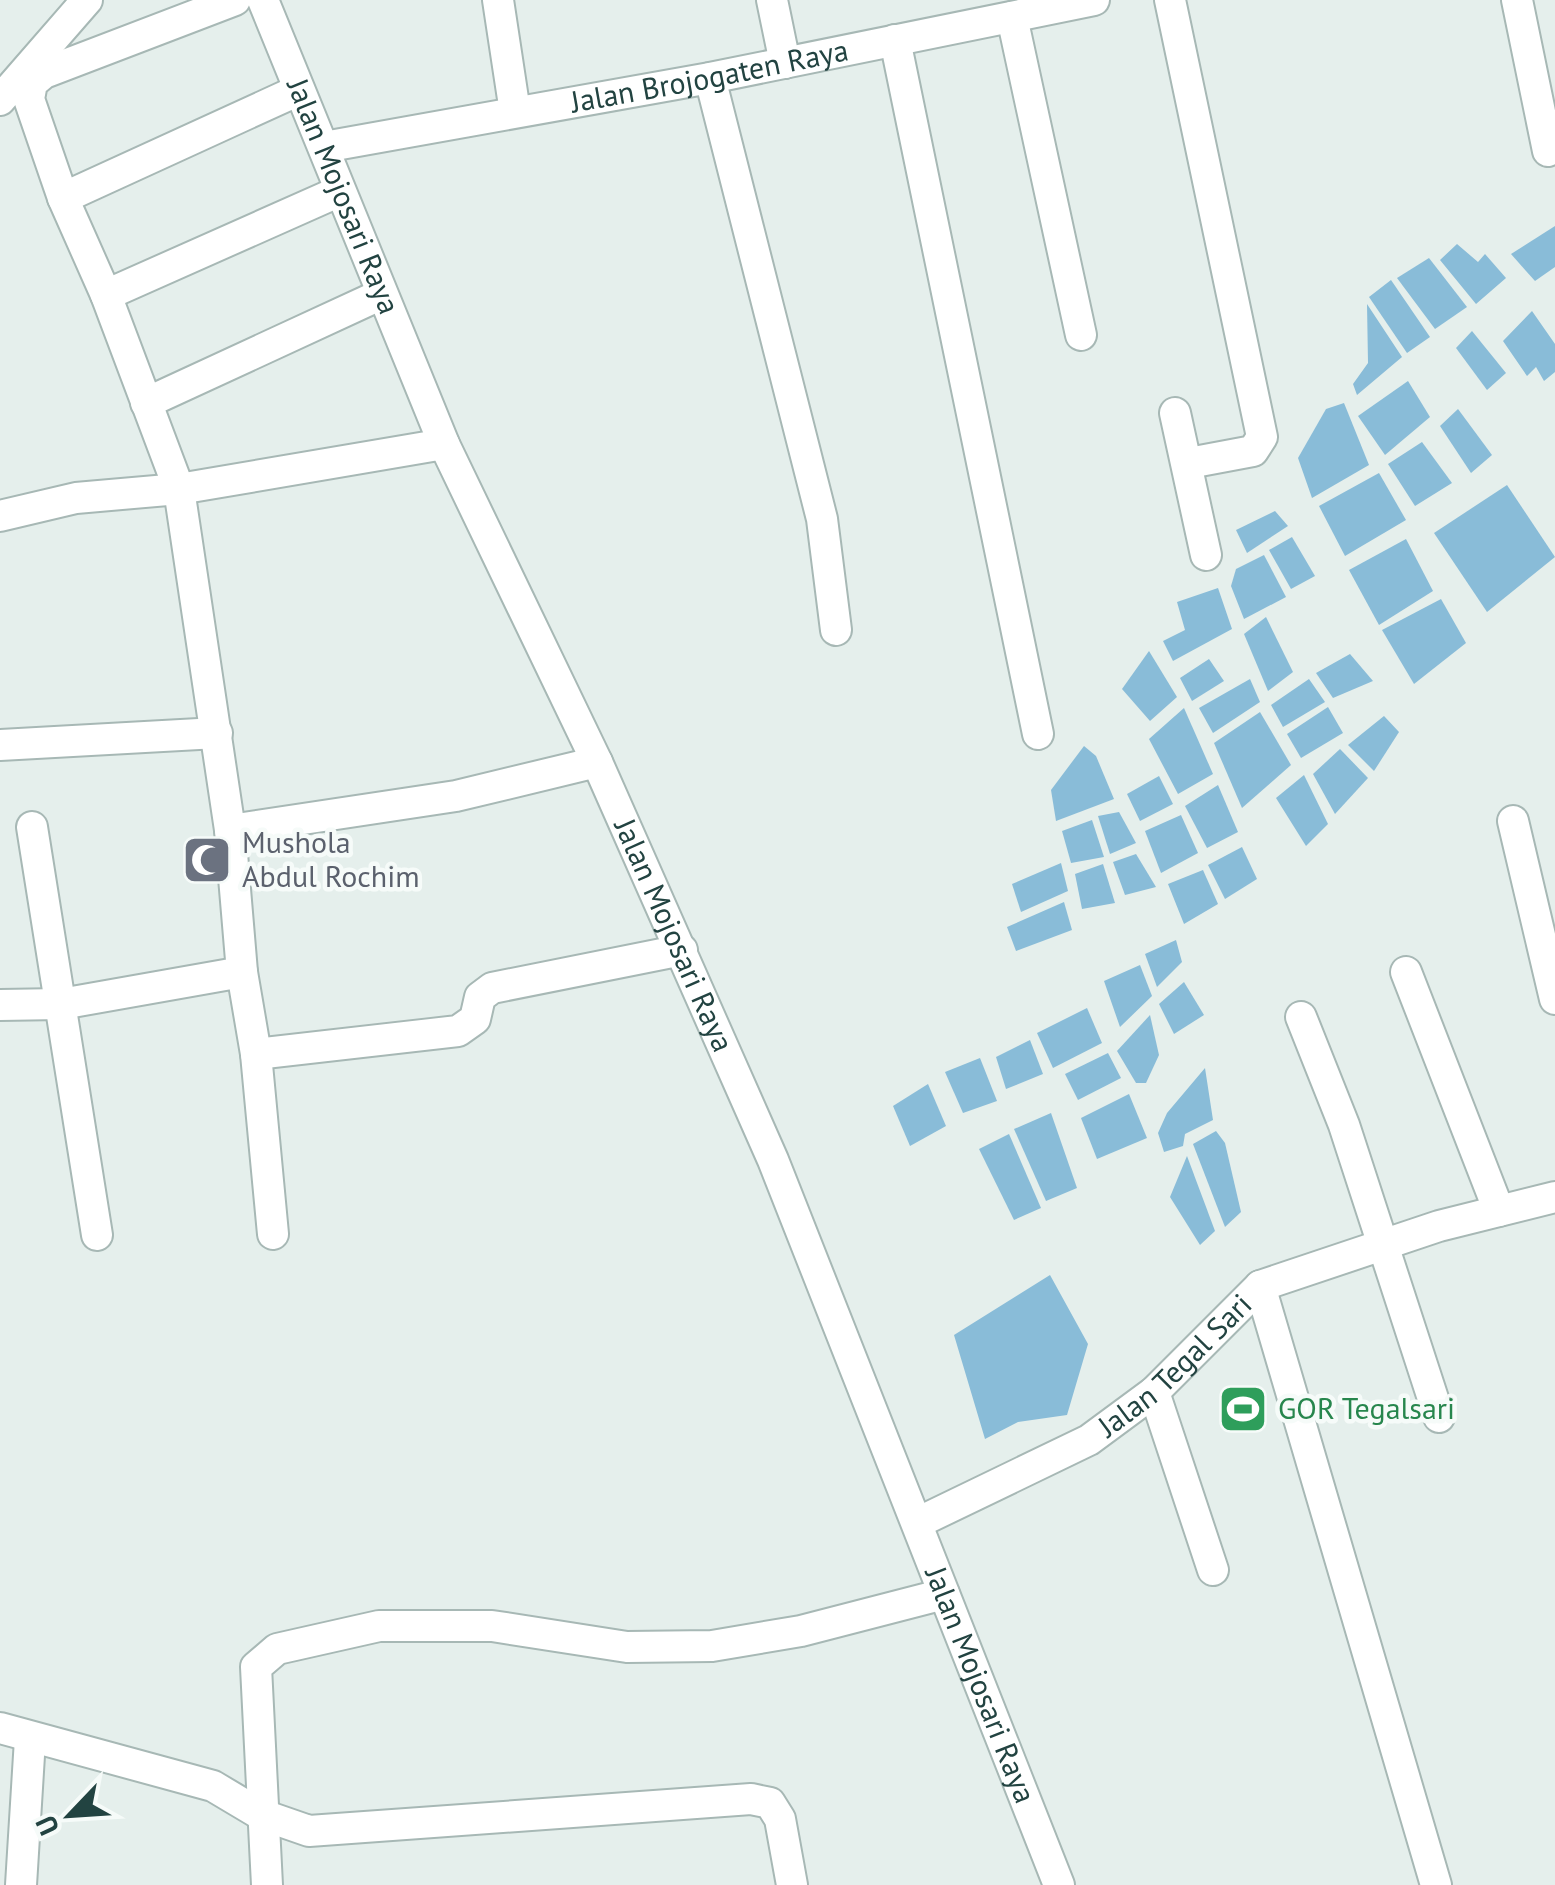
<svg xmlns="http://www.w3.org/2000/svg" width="1555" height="1885" font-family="'PT Sans',sans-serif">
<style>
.water{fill:#89bcd8}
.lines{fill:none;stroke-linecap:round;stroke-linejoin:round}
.minor-casing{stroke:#a7b8b5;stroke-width:34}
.tertiary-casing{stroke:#a7b8b5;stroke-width:34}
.minor{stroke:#fff;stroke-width:30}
.tertiary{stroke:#fff;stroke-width:30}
.labels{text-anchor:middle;stroke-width:9;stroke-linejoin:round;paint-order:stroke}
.street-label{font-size:30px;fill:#224341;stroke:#f6fbf9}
.worship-label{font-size:30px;fill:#5b616d;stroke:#f6fbf9;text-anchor:start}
.leisure-label{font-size:30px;fill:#27864d;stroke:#f6fbf9;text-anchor:start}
</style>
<rect width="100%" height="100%" fill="#e5efec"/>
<!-- water -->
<g class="water">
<polygon points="1555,226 1555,267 1535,281 1511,254"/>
<polygon points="1457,244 1478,262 1485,254 1506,278 1476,304 1440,260"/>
<polygon points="1429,258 1467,307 1435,329 1397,278"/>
<polygon points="1391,280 1430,337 1407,353 1369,297"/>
<polygon points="1367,304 1402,357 1357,395 1353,384 1368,363"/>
<polygon points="1532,311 1555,344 1555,372 1544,381 1536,367 1527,376 1503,341"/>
<polygon points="1472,331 1506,373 1487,390 1456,348"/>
<polygon points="1408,381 1430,417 1385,455 1358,416"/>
<polygon points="1344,403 1369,465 1312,498 1298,458 1326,409"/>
<polygon points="1458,409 1492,455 1471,473 1440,426"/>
<polygon points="1422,442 1452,483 1415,506 1388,464"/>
<polygon points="1379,473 1406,520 1345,556 1319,506"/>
<polygon points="1507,485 1555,557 1487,612 1434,533"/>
<polygon points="1275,511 1288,526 1247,553 1236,530"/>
<polygon points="1292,537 1315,576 1291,589 1269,550"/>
<polygon points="1406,539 1433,591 1379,625 1349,570"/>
<polygon points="1264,555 1286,597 1244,619 1231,586 1236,569"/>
<polygon points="1218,588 1232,629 1173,661 1163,641 1185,630 1177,602"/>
<polygon points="1441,599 1466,643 1414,684 1382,630"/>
<polygon points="1266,617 1293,672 1268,691 1244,634"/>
<polygon points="1149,651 1177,697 1150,721 1122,689"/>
<polygon points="1350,654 1373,681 1333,698 1316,673"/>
<polygon points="1209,659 1224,681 1192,701 1180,678"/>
<polygon points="1250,679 1260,702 1213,733 1199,708"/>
<polygon points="1309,679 1325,702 1283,727 1271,705"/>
<polygon points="1328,707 1343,733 1301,758 1287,734"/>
<polygon points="1184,708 1213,774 1178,794 1149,739"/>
<polygon points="1260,712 1291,765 1242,808 1214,743"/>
<polygon points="1384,716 1399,732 1374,771 1348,745"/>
<polygon points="1084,746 1096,756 1114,799 1056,821 1051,790"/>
<polygon points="1340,749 1368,778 1335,814 1313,774"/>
<polygon points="1304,775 1328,824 1306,846 1276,798"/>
<polygon points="1159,776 1173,804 1140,821 1127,794"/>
<polygon points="1218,785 1238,832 1207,848 1185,806"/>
<polygon points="1119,812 1136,843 1110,854 1098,816"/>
<polygon points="1181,815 1198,853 1161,873 1145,831"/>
<polygon points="1092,820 1104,857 1071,863 1062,831"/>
<polygon points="1242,847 1257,879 1225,899 1208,865"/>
<polygon points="1136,854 1156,887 1125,895 1113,862"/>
<polygon points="1061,863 1068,891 1021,912 1012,884"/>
<polygon points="1103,864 1115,903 1082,909 1075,874"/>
<polygon points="1203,870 1218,904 1184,924 1168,884"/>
<polygon points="1064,902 1072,930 1016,951 1007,927"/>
<polygon points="1176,940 1182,962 1157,987 1145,954"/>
<polygon points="1140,965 1152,996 1120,1027 1104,981"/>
<polygon points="1184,982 1204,1015 1174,1034 1159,1004"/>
<polygon points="1087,1008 1102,1043 1053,1068 1037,1033"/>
<polygon points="1150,1015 1159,1055 1146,1083 1136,1083 1117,1051"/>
<polygon points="1030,1040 1043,1074 1006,1089 996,1057"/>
<polygon points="1108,1053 1121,1078 1078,1100 1065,1074"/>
<polygon points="980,1058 997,1101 963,1113 945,1072"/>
<polygon points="1205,1068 1213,1120 1185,1134 1183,1146 1164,1152 1158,1133 1167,1113"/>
<polygon points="928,1084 946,1126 910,1146 893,1106"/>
<polygon points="1129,1094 1147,1138 1097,1159 1081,1118"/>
<polygon points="1051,1113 1077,1188 1046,1201 1014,1129"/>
<polygon points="1216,1131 1225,1143 1241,1212 1225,1227 1193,1144"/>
<polygon points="1009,1134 1041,1208 1014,1220 979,1149"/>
<polygon points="1187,1156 1215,1231 1200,1245 1170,1197"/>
<polygon points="1050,1275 1088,1344 1067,1415 1018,1422 985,1439 954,1335"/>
</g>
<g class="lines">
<!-- minor casing -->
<g class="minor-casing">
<g id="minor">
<polyline points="498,0 515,112"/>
<polyline points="772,0 785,63"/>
<polyline points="1170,0 1262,437 1253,451 1189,463"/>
<polyline points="1517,0 1548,151"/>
<polyline points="1012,17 1081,335"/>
<polyline points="895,40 1038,734"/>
<polyline points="710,78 822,519 836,630"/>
<polyline points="0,100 87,0"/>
<path id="s1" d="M324,147L710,78L1094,0"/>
<polyline points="63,198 299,90"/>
<polyline points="106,295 340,191"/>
<polyline points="146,403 382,294"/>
<polyline points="1175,413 1206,555"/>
<polyline points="0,516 76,498 179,489 444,444"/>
<polyline points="0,745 217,733"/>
<polyline points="1513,821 1555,999"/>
<polyline points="32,827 97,1235"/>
<polyline points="230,830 456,796 597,762"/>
<polyline points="242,972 256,1054 273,1234"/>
<polyline points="1406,972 1499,1211"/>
<polyline points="0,1005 61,1004 242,972 230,830 179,489 106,295 63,198 29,99 32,83 44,73 235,0"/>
<polyline points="1301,1017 1344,1125 1439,1417"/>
<polyline points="256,1054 458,1031 475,1019 480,997 492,988 682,950"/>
<polyline points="1260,1286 1436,1885"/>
<polyline points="1154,1392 1213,1570"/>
<path id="s2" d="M917,1523L1089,1440L1154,1392L1260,1286L1439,1226L1555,1197"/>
<polyline points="0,1728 213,1786 260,1814 309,1831 751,1799 770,1803 780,1819 792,1885"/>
<polyline points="21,1885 30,1739"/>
<polyline points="267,1885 256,1667 277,1649 379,1626 492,1626 627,1647 712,1646 801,1631 944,1594"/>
</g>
</g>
<!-- tertiary casing -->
<g class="tertiary-casing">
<g id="tertiary">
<path id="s3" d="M263,0L444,444L597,762L773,1160L1059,1885"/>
</g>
</g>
<!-- minor -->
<use href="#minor" class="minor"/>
<!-- tertiary -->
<use href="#tertiary" class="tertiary"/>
</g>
<!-- icons -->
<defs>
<g id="mosque-square" transform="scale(2.5)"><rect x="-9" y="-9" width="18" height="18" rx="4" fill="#6b7280" stroke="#f6fbf9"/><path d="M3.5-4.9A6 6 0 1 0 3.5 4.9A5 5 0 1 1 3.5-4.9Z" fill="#fff"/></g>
<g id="stadium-square" transform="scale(2.5)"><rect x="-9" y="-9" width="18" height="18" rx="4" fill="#2e9e5b" stroke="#f6fbf9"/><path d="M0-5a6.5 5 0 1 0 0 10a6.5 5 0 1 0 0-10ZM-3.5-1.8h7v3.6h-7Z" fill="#fff"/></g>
</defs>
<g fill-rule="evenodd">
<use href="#mosque-square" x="207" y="860"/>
<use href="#stadium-square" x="1243" y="1409"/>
</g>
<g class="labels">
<!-- street labels -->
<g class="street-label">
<text dy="10" stroke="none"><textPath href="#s1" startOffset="392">Jalan Brojogaten Raya</textPath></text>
<text dy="10" stroke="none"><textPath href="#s3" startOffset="212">Jalan Mojosari Raya</textPath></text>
<text dy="10" stroke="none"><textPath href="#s3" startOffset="1022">Jalan Mojosari Raya</textPath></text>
<text dy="10" stroke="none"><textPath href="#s2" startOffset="305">Jalan Tegal Sari</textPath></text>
<text dy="10" stroke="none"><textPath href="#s3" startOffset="1832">Jalan Mojosari Raya</textPath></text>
</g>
<!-- worship labels -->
<g class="worship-label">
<text x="242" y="853">Mushola<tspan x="242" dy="34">Abdul Rochim</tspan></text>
</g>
<!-- leisure labels -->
<g class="leisure-label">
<text x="1278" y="1419">GOR Tegalsari</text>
</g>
</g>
<!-- north arrow -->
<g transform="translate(70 1815) rotate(245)" stroke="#f6fbf9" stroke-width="8" paint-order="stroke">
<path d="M0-8L18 38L0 25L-18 38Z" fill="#224341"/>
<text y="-15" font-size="28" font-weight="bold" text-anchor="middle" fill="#224341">U</text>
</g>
</svg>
